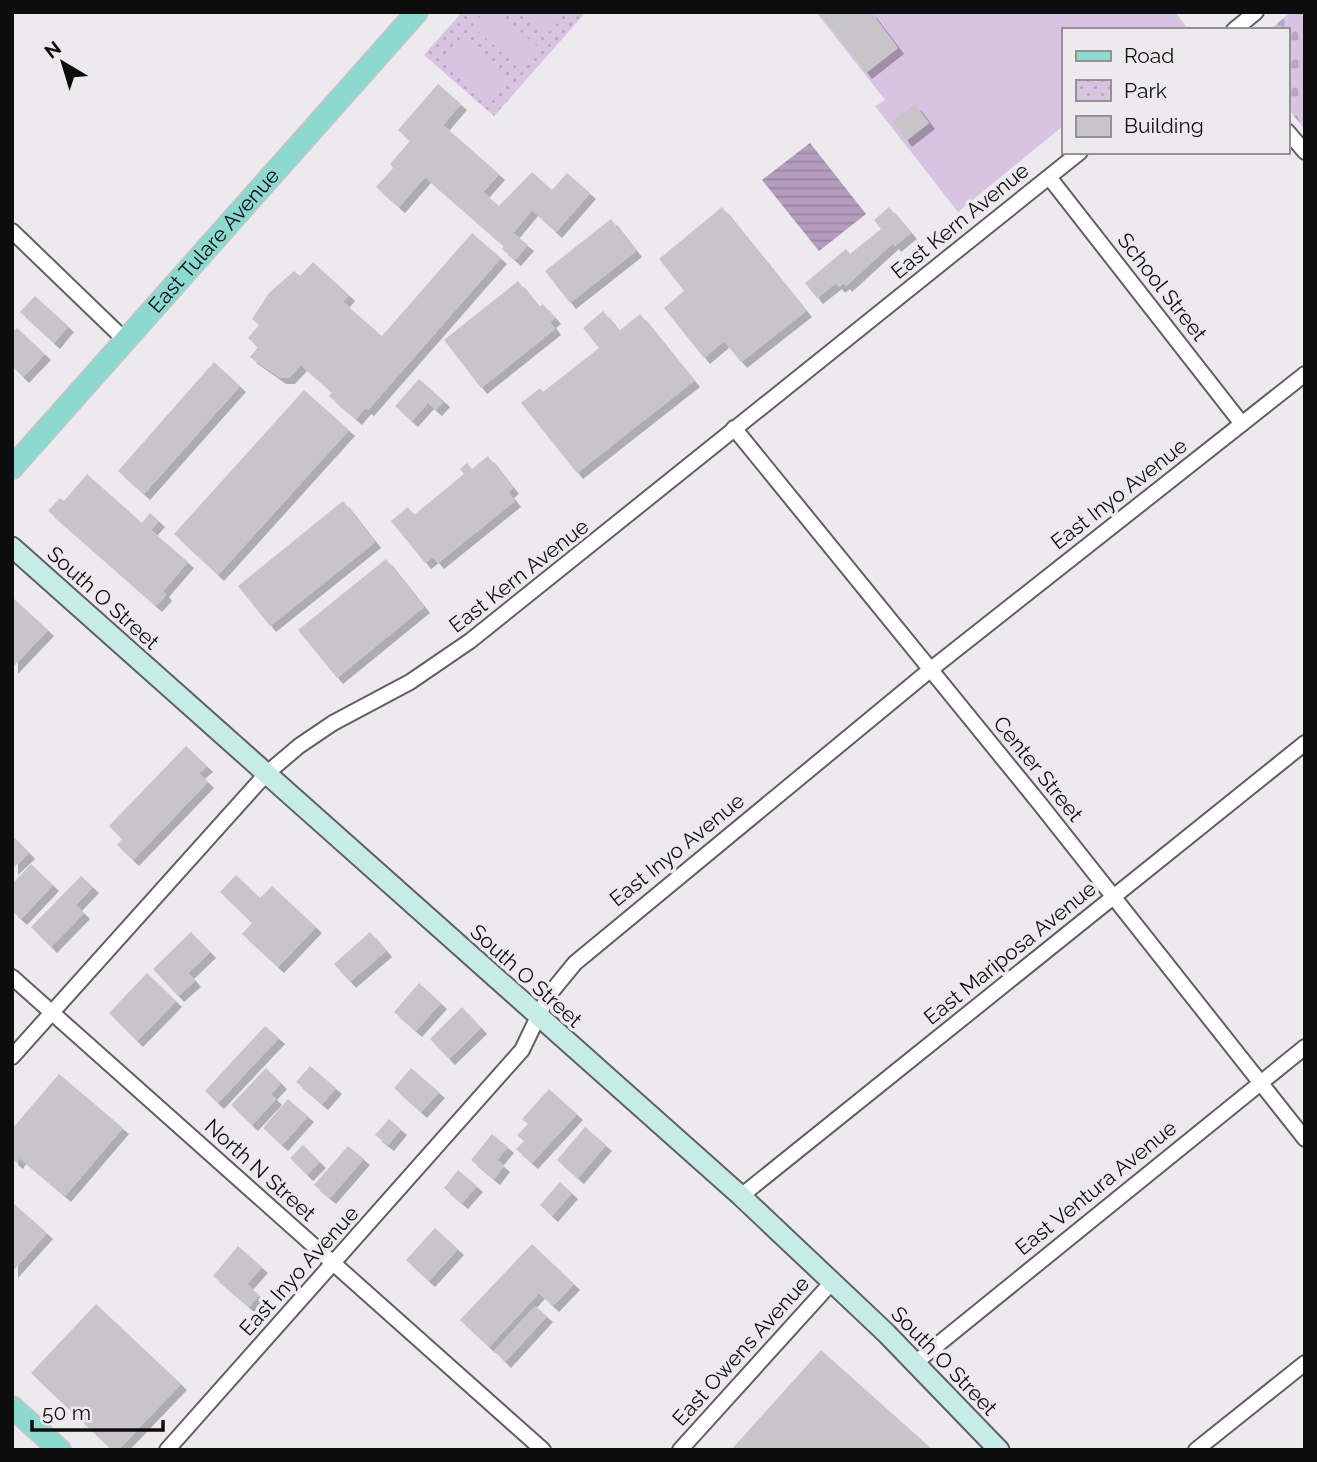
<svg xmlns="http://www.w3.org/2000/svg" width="1317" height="1462" font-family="Raleway,sans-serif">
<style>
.cemetery{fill:url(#cemetery-stones)}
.park{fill:url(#park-dots)}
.garden{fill:#d9c3e3}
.water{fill:url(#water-rules)}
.building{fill:#c8c5c9;filter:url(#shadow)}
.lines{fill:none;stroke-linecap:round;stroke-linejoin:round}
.street-casing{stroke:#626063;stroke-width:18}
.secondary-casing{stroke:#626063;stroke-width:23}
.primary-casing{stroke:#c5c5c5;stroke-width:24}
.street{stroke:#fff;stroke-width:14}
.secondary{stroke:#c5ece7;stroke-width:19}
.primary{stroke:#8cd9d0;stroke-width:21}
.labels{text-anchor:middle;stroke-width:7;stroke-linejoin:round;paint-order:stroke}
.street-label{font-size:21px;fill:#0e0d0e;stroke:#eceaed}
</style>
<defs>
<pattern id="cemetery-stones" width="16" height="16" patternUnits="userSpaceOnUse" patternTransform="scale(1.75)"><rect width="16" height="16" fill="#d9c3e3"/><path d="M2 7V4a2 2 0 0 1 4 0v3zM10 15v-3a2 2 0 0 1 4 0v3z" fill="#b9a6c2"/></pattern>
<pattern id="park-dots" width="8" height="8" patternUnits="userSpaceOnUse" patternTransform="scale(1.75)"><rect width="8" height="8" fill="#d9c3e3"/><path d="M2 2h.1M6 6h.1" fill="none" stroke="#b9a6c2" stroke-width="1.8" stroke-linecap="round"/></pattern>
<pattern id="water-rules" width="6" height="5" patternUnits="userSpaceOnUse" patternTransform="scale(1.75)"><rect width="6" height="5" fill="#b39cbd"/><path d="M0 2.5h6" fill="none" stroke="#9985a1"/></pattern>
<filter id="shadow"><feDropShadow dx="6" dy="6" stdDeviation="0" flood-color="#0004"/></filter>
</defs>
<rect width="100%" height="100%" fill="#eceaed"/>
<!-- cemetery -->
<polygon class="cemetery" points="1291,12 1305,12 1305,130 1287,107 1287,30 1269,30"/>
<!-- park -->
<polygon class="park" points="462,12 586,12 494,116 424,55"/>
<!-- garden -->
<g class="garden">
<polygon points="484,12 499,12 538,47 519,68 472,26"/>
<polygon points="525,12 567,12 548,33"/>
<polygon points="816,12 1175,12 1186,26 1182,30 1063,30 1063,126 958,212 875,106 885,100"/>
<polygon points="461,38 508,79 489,101 442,59"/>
</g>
<!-- water -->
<polygon class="water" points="810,143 866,214 819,251 762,180"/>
<!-- building -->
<g class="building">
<polygon points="819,12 871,12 898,48 866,73"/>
<polygon points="438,84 461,104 443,125 499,174 483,192 499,206 532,172 552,190 567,173 590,193 556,232 532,210 513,233 528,245 515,260 502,249 504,246 425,177 399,207 376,187 393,168 390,164 410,141 398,130"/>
<polygon points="915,104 929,123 906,141 892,121"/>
<polygon points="722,207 806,311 741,362 724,341 704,358 664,308 684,291 659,259"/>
<polygon points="889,207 911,233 895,246 893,243 846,286 844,283 839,287 836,283 817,298 805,283 846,249 850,254 881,229 874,220"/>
<polygon points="611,219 636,251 570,303 545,271"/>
<polygon points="472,233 501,258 368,410 365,408 356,419 329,396 332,392 301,365 289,378 280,378 250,357 258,347 248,338 259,325 252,319 269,293 294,271 300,276 313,262 349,295 343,302 382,336"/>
<polygon points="518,281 539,307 543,304 555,318 550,322 555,329 481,388 444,340"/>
<polygon points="35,296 68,326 54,343 20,312"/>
<polygon points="603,311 619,331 640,314 694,381 577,473 521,403 540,388 543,392 599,348 583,328"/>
<polygon points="17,328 45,354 23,377 12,366 12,333"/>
<polygon points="214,362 240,386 144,494 118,471"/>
<polygon points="419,379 444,401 436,410 428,403 412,421 395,406"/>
<polygon points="304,390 349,430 218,575 174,534"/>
<polygon points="488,456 513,488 508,492 515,501 438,563 433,557 425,563 391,521 408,507 414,515 464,474 460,469 467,463 472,469"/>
<polygon points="87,474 142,523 150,513 159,521 151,530 188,562 163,591 166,595 156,606 48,511 60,498 64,501"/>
<polygon points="343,501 375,542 270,626 238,586"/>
<polygon points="386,559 424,607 337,678 298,630"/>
<polygon points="12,597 48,630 12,668"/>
<polygon points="186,746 207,766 199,773 208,782 133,860 117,845 122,839 109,826"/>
<polygon points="12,835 29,853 12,869"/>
<polygon points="31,864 53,885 21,919 12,911 12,884"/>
<polygon points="236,875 260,898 272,886 316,927 278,967 242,934 252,923 220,892"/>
<polygon points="81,876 93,887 76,905 84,913 51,947 31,927"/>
<polygon points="191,932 210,952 188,973 195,981 178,996 153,969"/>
<polygon points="370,932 386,951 350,982 334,964"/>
<polygon points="147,973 176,1001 137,1041 109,1013"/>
<polygon points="419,983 441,1003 416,1031 394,1012"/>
<polygon points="462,1007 481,1028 449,1059 430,1039"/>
<polygon points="265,1026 279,1038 218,1103 205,1091"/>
<polygon points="310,1066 336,1088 322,1104 296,1082"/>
<polygon points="266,1068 281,1083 271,1094 276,1099 252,1125 231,1105"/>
<polygon points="411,1068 439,1092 421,1112 394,1088"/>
<polygon points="59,1074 123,1128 65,1196 20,1158 17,1163 12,1159 12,1129"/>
<polygon points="549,1089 577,1114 532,1163 516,1149 524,1141 517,1135 528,1124 522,1119"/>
<polygon points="288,1099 308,1116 282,1145 263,1128"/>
<polygon points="389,1119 401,1129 388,1145 375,1135"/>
<polygon points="585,1127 606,1145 578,1178 557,1160"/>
<polygon points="492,1134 508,1147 497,1160 504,1166 494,1179 471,1160"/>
<polygon points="303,1145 320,1162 307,1175 290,1158"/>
<polygon points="348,1146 364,1159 330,1198 314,1185"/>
<polygon points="458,1170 477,1186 462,1203 444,1188"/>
<polygon points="560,1182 572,1193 552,1216 540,1205"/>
<polygon points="12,1202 47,1233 12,1272"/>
<polygon points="435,1228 458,1249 429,1281 406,1260"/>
<polygon points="532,1244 574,1284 553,1306 539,1293 489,1347 460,1320"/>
<polygon points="238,1246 262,1267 247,1284 259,1295 249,1307 213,1276"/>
<polygon points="96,1304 181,1384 118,1450 112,1450 31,1373"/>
<polygon points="535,1306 547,1316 505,1362 494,1351"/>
<polygon points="821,1350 933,1450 731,1450"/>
</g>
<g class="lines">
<!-- street casing -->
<g class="street-casing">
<g id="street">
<polyline points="1234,30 1256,12"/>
<polyline points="1287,131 1305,152"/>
<polyline points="1049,177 1242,424"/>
<polyline points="12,231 125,340"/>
<polyline points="734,428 1040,804 1305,1139"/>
<polyline points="12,977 543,1450"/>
<polyline points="12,1057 266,774 299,746 333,723 410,682 470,641 1080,152"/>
<polyline points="741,1196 1305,743"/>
<polyline points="915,1363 1305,1047"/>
<polyline points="167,1450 522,1050 548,996 575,963 930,670 1305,374"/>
<polyline points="680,1450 833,1281"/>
<polyline points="1196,1450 1305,1363"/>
</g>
</g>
<!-- secondary casing -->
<g class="secondary-casing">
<polyline id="secondary" points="12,547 741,1196 886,1333 999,1450"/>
</g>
<!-- primary casing -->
<g class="primary-casing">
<g id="primary">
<path id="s1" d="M12,468L417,12"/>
<polyline points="12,1407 60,1450"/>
</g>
</g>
<!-- street -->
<use href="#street" class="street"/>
<!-- secondary -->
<use href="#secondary" class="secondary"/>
<!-- primary -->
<use href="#primary" class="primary"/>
</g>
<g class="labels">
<!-- street labels -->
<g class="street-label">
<text transform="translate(960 221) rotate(-39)" y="7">East Kern Avenue</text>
<text dy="7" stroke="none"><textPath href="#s1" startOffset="304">East Tulare Avenue</textPath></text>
<text transform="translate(1162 287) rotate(52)" y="7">School Street</text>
<text transform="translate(1119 494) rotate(-38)" y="7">East Inyo Avenue</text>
<text transform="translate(519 576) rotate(-38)" y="7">East Kern Avenue</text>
<text transform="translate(103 598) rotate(42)" y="7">South O Street</text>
<text transform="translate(1038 769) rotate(51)" y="7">Center Street</text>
<text transform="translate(677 850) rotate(-39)" y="7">East Inyo Avenue</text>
<text transform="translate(1010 953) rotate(-39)" y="7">East Mariposa Avenue</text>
<text transform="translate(526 976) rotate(42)" y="7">South O Street</text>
<text transform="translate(260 1170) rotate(42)" y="7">North N Street</text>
<text transform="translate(1096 1188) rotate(-39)" y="7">East Ventura Avenue</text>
<text transform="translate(299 1271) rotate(-48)" y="7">East Inyo Avenue</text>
<text transform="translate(741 1351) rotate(-48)" y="7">East Owens Avenue</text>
<text transform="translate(944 1361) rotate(46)" y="7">South O Street</text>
</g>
</g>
<!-- border -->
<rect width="1317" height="1462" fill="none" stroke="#0e0d0e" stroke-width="28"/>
<!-- legend -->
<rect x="1062" y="28" width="228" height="126" fill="#eceaed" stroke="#939294" stroke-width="2"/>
<rect x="1076" y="51" width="35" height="10" fill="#8cd9d0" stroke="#939294" stroke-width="2"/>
<text x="1124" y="63" font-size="21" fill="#0e0d0e">Road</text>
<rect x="1076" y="80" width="35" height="21" fill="url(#park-dots)" stroke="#939294" stroke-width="2"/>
<text x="1124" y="98" font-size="21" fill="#0e0d0e">Park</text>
<rect x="1076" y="116" width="35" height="21" fill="#c8c5c9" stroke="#939294" stroke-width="2"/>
<text x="1124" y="133" font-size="21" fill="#0e0d0e">Building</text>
<!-- north arrow -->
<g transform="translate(63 63) rotate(322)" stroke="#eceaed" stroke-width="5" paint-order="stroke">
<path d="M0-5L12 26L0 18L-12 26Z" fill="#0e0d0e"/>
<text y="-10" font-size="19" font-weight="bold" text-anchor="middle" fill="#0e0d0e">N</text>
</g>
<!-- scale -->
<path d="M32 1420v10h131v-10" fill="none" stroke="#0e0d0e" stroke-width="3.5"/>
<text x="42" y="1420" font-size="21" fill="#0e0d0e" stroke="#eceaed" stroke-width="5" paint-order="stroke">50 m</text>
</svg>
